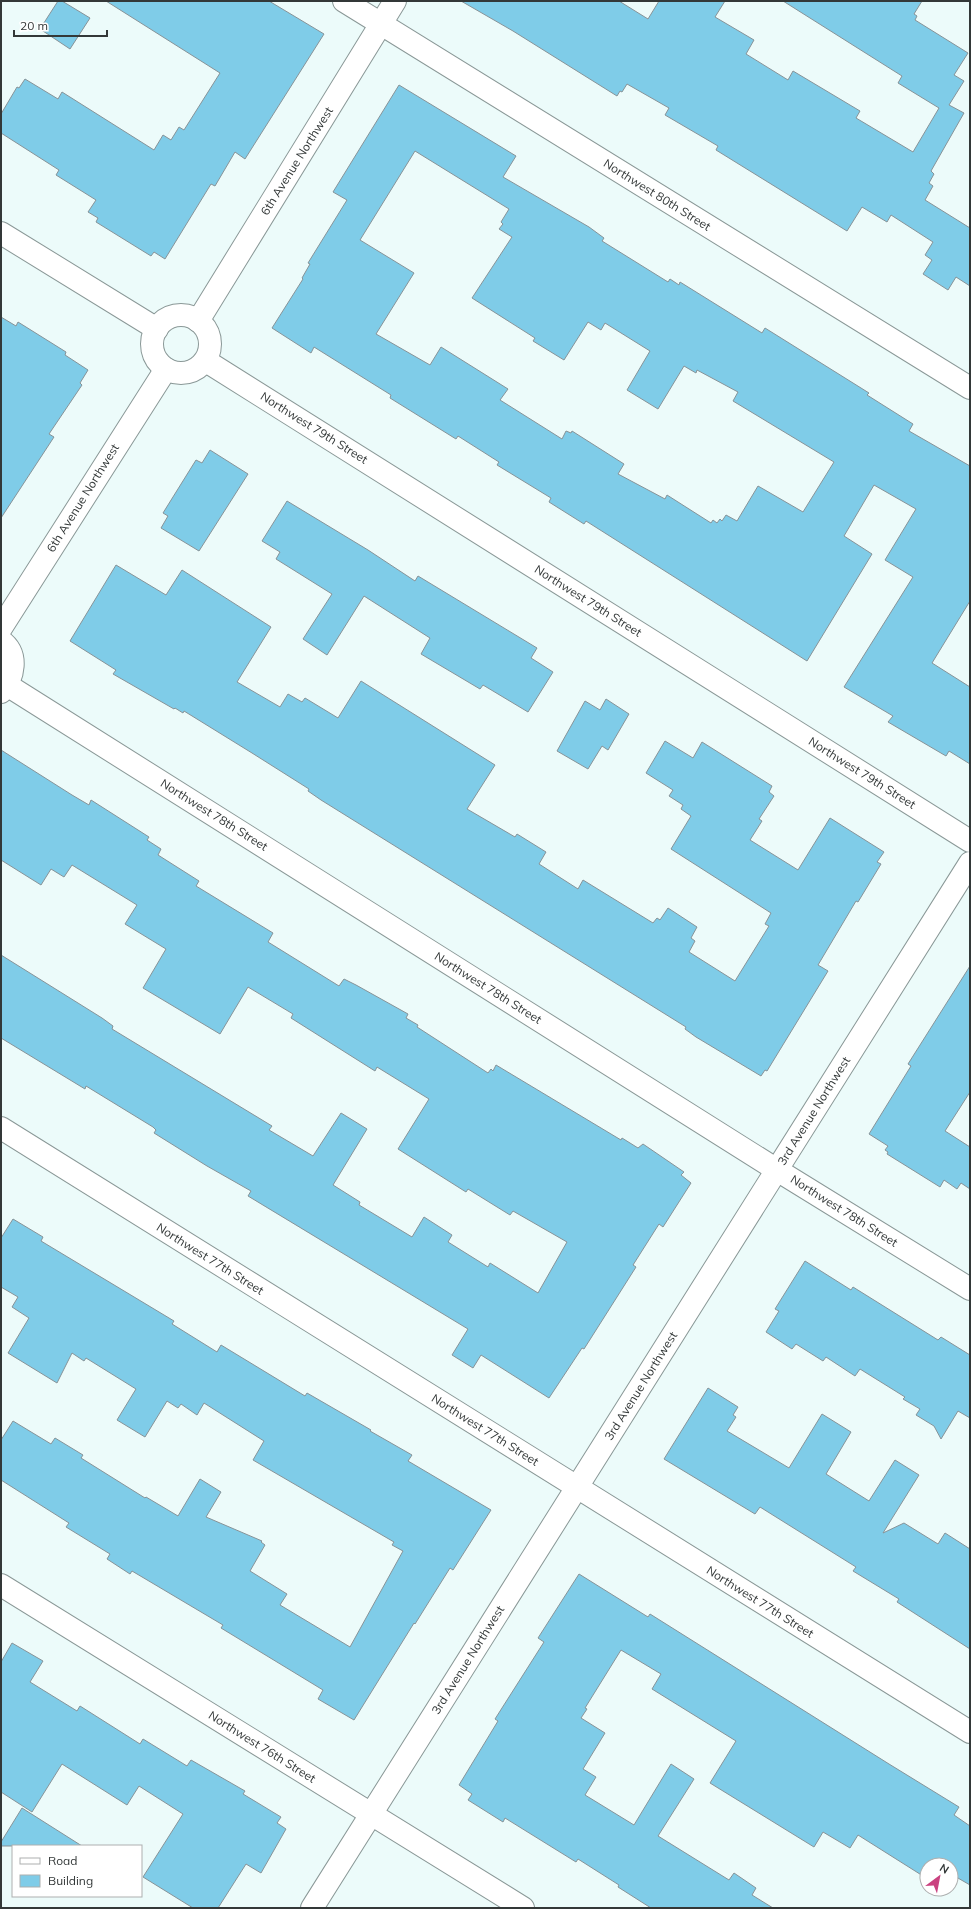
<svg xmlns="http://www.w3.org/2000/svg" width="971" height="1909" font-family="Mulish,sans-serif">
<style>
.building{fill:#7fcce8;stroke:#879398;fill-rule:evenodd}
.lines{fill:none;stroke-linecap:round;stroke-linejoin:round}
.minor-casing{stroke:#8a9897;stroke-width:24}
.minor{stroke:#fff;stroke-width:22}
.labels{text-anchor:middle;stroke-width:3;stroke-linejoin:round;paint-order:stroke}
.street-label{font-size:12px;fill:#333838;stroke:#fff}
</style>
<rect width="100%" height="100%" fill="#ecfbfa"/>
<!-- building -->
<g class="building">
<polygon points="58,1 62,1 90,18 70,49 40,29"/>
<polygon points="106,1 269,1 324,34 245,159 235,152 215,186 211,184 165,259 154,252 151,256 96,222 98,218 88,212 96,200 56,175 59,170 1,133 1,114 17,87 19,88 25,79 58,99 62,92 154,150 163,135 171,140 179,127 184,130 220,73"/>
<polygon points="461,1 619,1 648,19 659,1 725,1 715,17 754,40 746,54 788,80 793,71 860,111 856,118 913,152 939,108 898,83 902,76 783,1 922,1 914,14 917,16 915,20 968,53 954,75 964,81 949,105 964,113 931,171 934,174 929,183 933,186 925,200 970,228 970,286 956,277 948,290 923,274 932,260 925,255 933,242 891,215 887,222 862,207 847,231 716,150 718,146 665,115 669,108 627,84 622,92 620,91 617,96 513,31"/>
<path d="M399,85L516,156L503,177L589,227L604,238L602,241L668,282L670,279L679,285L680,282L762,333L765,328L869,393L867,395L913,424L909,431L970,466V601L932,663L970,687V764L949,751L946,756L888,722L893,716L844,687L913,577L885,560L916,509L874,485L844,536L872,554L807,661L586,521L584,524L549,502L551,498L497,465L499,462L458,436L456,439L390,398L391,395L314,347L311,353L272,328L303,279L302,278L310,264L308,263L347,200L333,192ZM415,151L509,209L501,222L503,224L499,229L512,237L472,298L535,338L533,341L564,360L588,322L601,330L605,323L650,351L627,390L658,409L684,366L696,373L697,370L738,392L733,401L834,462L803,512L758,486L737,521L726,515L722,521L720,519L717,523L713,520L711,523L667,495L665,499L618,474L624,464L572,431L571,433L566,431L562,439L500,400L508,389L441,347L430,365L376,334L414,273L360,240Z"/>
<polygon points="1,317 16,326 18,322 66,352 65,355 88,370 80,383 82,385 49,434 54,437 1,518"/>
<polygon points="210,450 248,474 199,551 161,528 168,516 163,513 196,460 202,463"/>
<polygon points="287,501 368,550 415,581 418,576 537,648 531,658 553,672 528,712 483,685 480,689 421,654 430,638 364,596 327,655 303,639 332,594 276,559 280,552 262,541"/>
<polygon points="116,565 166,595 182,570 271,627 237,682 280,707 288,694 302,702 305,698 338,718 361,681 495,765 467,809 515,837 517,834 546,852 539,864 578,889 583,880 653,923 657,918 660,920 668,908 697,927 691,938 695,941 689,952 735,981 769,926 765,924 771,913 671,849 691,816 681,809 683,805 669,796 673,790 646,773 665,741 693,758 702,742 772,786 769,792 774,796 759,819 762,821 750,840 798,870 830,818 884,852 877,862 881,864 858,902 856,901 818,965 828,971 767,1071 765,1070 761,1076 696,1037 685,1029 686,1027 321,800 308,791 309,789 252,753 184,711 183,713 175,708 174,709 113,674 116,670 70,641"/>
<polygon points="606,699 629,714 608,750 602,746 588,769 557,751 585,701 600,710"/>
<polygon points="1,750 72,795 89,805 91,800 149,837 147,840 161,849 158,855 199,881 196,886 273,933 268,942 339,986 344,979 356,985 408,1014 406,1018 418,1025 417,1027 488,1073 491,1069 493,1071 496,1065 621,1140 622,1138 638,1148 643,1144 684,1172 681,1175 691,1183 663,1227 659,1224 633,1265 636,1267 584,1349 582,1348 549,1398 481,1355 473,1368 452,1355 468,1329 248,1196 251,1191 207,1166 154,1133 156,1130 153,1127 86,1086 85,1089 1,1038 1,955 102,1018 113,1026 112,1029 272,1126 269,1130 313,1156 341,1113 367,1129 333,1185 360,1202 359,1205 412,1237 424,1217 452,1235 448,1242 488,1267 490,1263 538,1293 567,1242 513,1211 510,1215 468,1189 466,1192 398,1149 429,1099 377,1067 375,1071 291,1018 293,1014 248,987 220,1034 143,988 166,949 125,924 137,905 72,865 64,877 51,869 41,885 1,860"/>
<polygon points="970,966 970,1092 945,1131 970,1147 970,1189 961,1183 957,1189 944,1180 940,1187 887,1154 888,1152 885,1150 888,1146 869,1134 911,1066 908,1064"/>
<polygon points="13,1219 43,1237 41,1241 174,1321 172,1324 217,1352 221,1345 305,1396 307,1393 371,1430 370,1431 412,1455 408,1461 491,1510 453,1570 450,1568 415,1624 414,1623 354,1720 318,1699 323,1690 221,1628 223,1625 132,1571 130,1574 107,1559 110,1554 66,1527 69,1523 1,1480 1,1440 13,1421 51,1444 55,1438 83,1455 81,1458 145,1498 146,1497 178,1516 200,1479 221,1492 206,1517 262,1541 261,1542 265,1545 250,1571 287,1594 280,1605 350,1647 403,1551 392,1545 394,1542 253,1460 264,1441 204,1403 197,1415 181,1404 178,1408 167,1401 145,1437 117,1420 136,1389 86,1358 84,1361 72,1353 57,1383 8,1353 29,1318 12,1307 18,1297 1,1287 1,1238"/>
<polygon points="805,1261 851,1290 853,1287 938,1340 941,1337 970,1355 970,1418 958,1411 941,1439 934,1426 916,1415 920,1409 903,1399 905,1397 860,1369 855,1376 826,1357 823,1361 796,1344 792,1349 766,1332 779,1311 775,1309"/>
<polygon points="708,1388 738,1407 733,1415 736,1417 727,1431 789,1468 822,1414 851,1432 826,1474 869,1501 895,1460 919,1475 883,1533 904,1523 938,1544 945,1533 970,1549 970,1649 897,1602 899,1599 853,1571 856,1567 760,1507 755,1514 664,1459"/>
<polygon points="579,1574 648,1617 650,1614 889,1764 959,1807 954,1815 970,1826 970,1885 951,1874 951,1865 937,1865 932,1862 930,1865 927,1865 927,1869 923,1876 858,1835 850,1848 823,1832 814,1847 710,1783 736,1741 652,1689 661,1674 621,1650 585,1708 587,1709 581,1718 605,1733 583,1769 596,1777 585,1795 634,1825 671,1764 694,1779 658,1836 729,1880 734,1873 756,1888 752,1895 773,1908 651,1908 618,1887 619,1885 578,1859 576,1862 505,1818 503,1822 468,1800 472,1794 459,1785 498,1721 495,1719 544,1642 538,1638"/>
<polygon points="12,1643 43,1661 30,1682 77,1711 80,1706 140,1744 143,1739 187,1766 191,1760 245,1791 243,1794 281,1817 277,1823 286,1829 261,1873 246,1864 218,1908 193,1908 143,1877 183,1814 139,1786 127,1805 62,1764 32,1812 1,1792 1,1662"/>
<polygon points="22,1808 82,1846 1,1846 1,1842"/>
</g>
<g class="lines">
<!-- minor casing -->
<g class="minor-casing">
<g id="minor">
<polyline points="344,1 970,388"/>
<polyline points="1,233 157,329"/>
<circle cx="181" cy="344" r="29"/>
<polyline points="198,321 395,1"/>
<polyline points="206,361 970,841"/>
<polyline points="1,628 166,369"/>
<path d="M1,641C19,654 14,678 1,692"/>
<polyline points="7,685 777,1170 970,1289"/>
<polyline points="1,1128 970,1732"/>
<polyline points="1,1585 523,1908"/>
<polyline points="312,1908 970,863"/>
</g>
</g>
<!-- minor -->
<use href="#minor" class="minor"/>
</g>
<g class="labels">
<!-- street labels -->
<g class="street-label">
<text transform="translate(297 161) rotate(-58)" y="4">6th Avenue Northwest</text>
<text transform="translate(657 195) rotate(32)" y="4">Northwest 80th Street</text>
<text transform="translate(314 428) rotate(32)" y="4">Northwest 79th Street</text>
<text transform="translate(83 498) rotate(-58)" y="4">6th Avenue Northwest</text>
<text transform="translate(588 601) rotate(32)" y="4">Northwest 79th Street</text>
<text transform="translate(862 773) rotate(32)" y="4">Northwest 79th Street</text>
<text transform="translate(214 815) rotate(32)" y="4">Northwest 78th Street</text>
<text transform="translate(488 988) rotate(32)" y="4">Northwest 78th Street</text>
<text transform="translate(814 1111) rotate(-58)" y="4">3rd Avenue Northwest</text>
<text transform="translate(844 1211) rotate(32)" y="4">Northwest 78th Street</text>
<text transform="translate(210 1259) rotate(32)" y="4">Northwest 77th Street</text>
<text transform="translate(641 1386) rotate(-58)" y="4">3rd Avenue Northwest</text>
<text transform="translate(485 1430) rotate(32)" y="4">Northwest 77th Street</text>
<text transform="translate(760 1602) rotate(32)" y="4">Northwest 77th Street</text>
<text transform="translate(468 1660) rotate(-58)" y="4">3rd Avenue Northwest</text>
<text transform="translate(262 1747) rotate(32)" y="4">Northwest 76th Street</text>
</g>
</g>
<!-- border -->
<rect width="971" height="1909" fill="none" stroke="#333838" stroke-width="4"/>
<!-- legend -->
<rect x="12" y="1845" width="130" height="52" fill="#ffffff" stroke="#adafaf"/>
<rect x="20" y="1858" width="20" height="6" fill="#ffffff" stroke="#adafaf"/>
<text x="48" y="1865" font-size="12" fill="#333838">Road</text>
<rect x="20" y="1875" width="20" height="12" fill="#7fcce8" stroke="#adafaf"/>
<text x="48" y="1885" font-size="12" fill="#333838">Building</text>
<!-- north arrow -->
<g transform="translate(939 1877) rotate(32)"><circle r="19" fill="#ffffff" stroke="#adafaf"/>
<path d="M0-3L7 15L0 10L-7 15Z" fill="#ca4380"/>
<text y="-6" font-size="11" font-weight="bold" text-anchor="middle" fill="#333838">N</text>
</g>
<!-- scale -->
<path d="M14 30v6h93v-6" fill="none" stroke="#333838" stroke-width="2"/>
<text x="20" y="30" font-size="12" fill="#333838" stroke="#ffffff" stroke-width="3" paint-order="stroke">20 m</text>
</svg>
